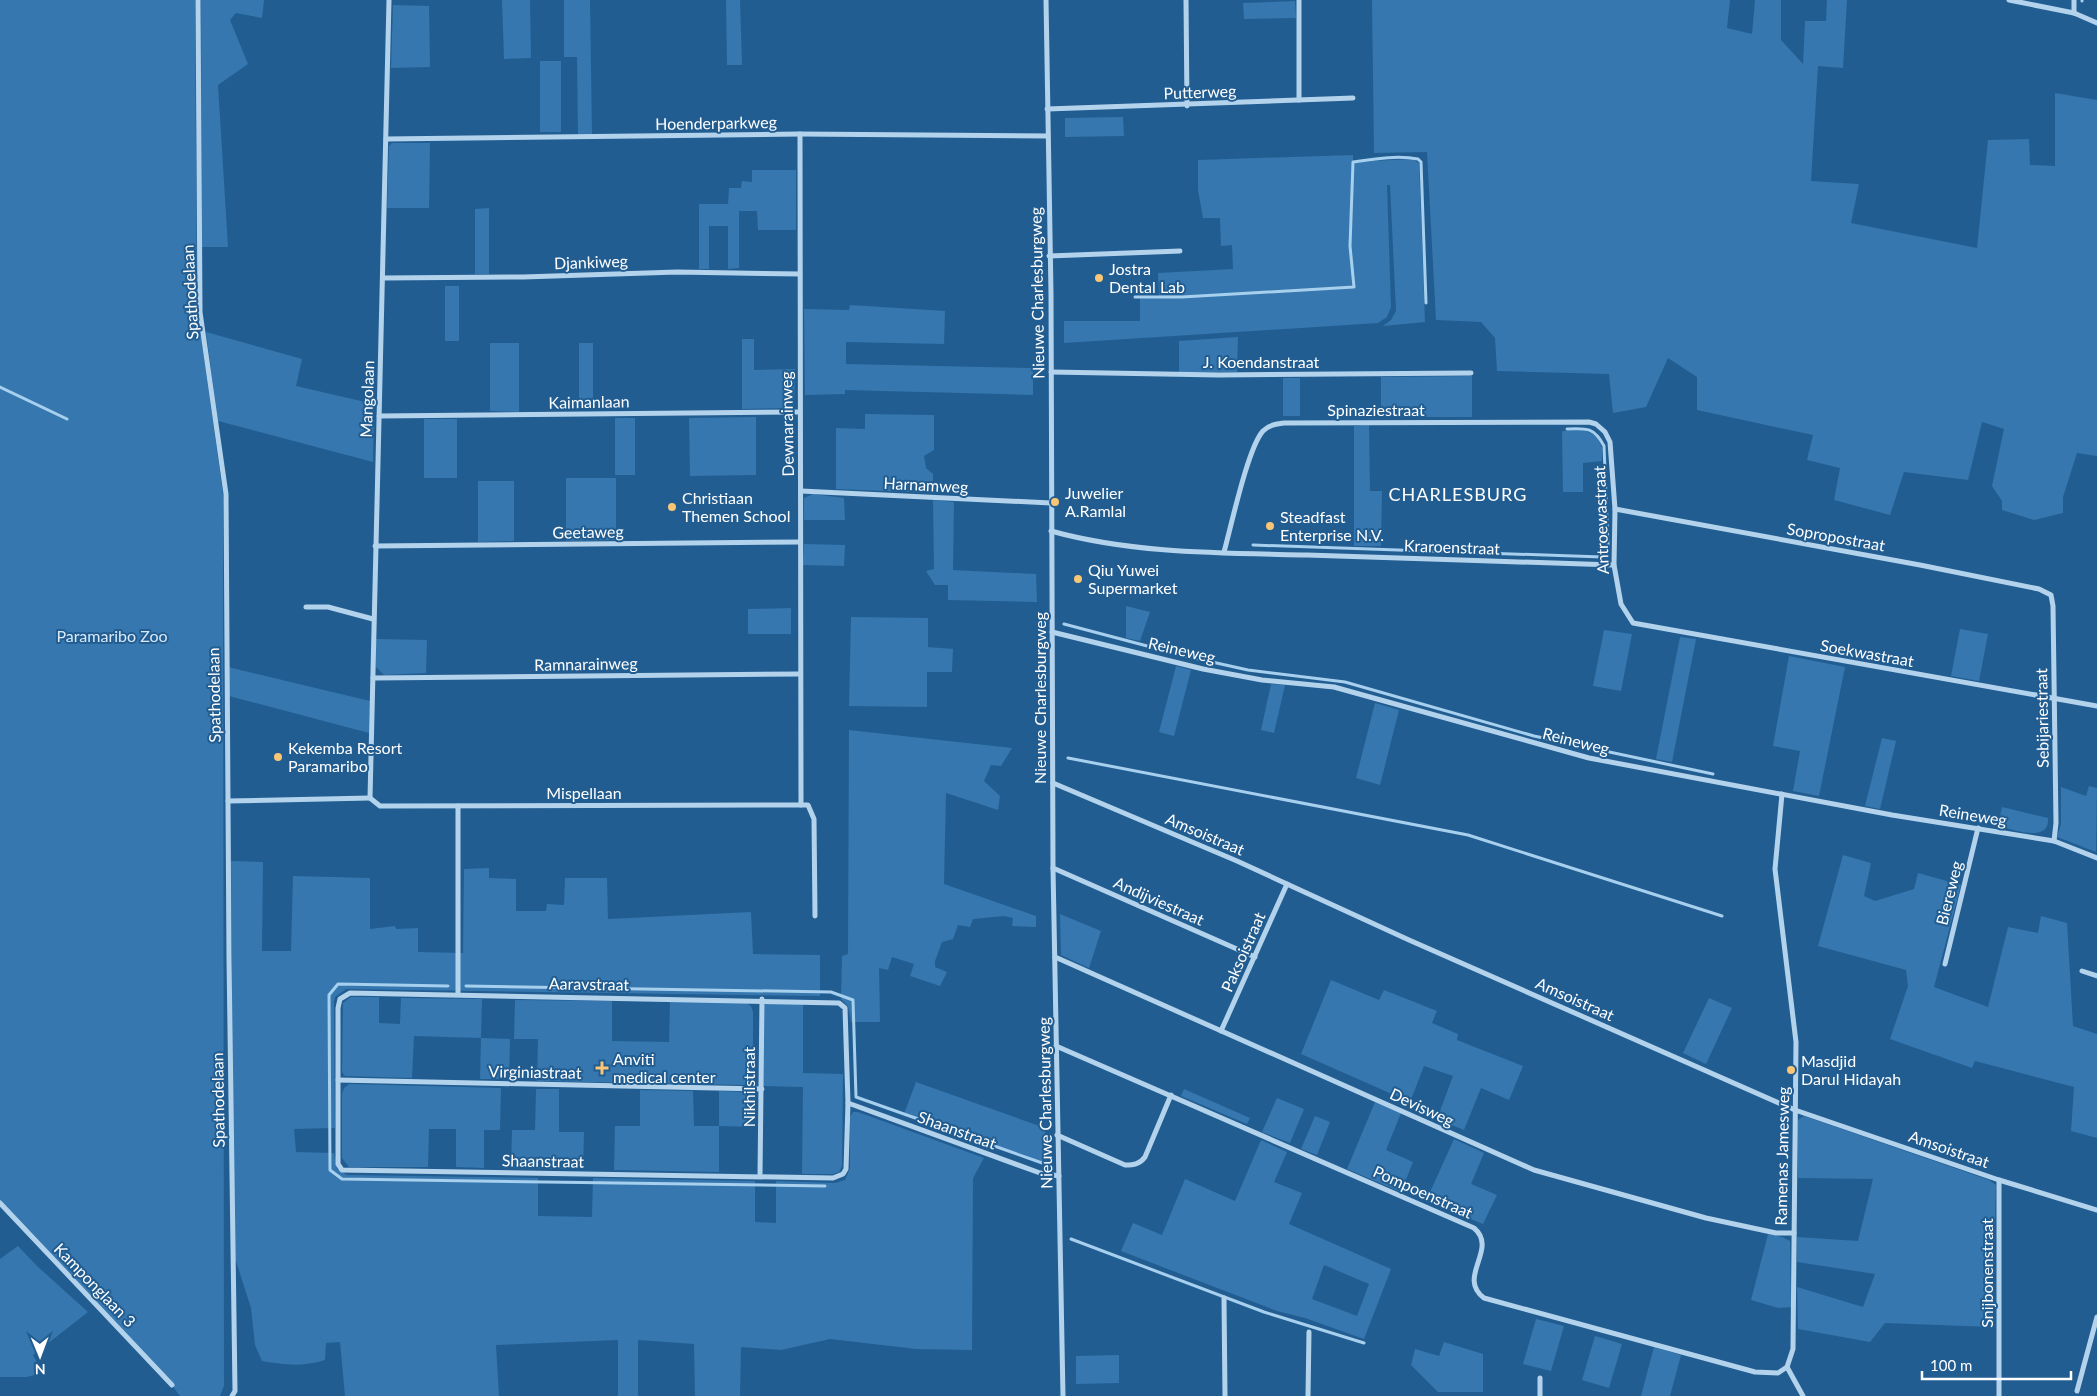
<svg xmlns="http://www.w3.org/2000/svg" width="2097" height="1396" font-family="Lato,sans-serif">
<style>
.green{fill:#3577ae;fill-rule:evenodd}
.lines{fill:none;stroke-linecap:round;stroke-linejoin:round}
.stream{stroke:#a7cfee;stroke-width:3}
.street{stroke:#b3d3ed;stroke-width:5}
.poi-dot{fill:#f9c675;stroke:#225d91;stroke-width:2}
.labels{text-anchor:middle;stroke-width:4;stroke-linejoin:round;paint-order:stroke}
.street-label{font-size:16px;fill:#fff;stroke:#225d91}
.poi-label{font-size:16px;fill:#fff;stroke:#225d91;text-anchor:start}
.park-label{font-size:16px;fill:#d8eaf9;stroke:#225d91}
.neighbourhood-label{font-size:18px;letter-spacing:1px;fill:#fff;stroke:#225d91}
</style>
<rect width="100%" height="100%" fill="#225d91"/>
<!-- green -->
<g class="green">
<polygon points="0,0 195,0 197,307 223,494 224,1386 220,1396 180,1396 160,1370 0,1201"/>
<polygon points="201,0 264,0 262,18 236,13 230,20 248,64 218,85 228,247 202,247"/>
<polygon points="502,0 530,0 531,58 504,59"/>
<polygon points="564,0 590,0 592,134 578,134 577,57 564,57"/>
<polygon points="726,0 740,0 742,65 727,65"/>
<polygon points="1372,0 1730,0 1727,28 1752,34 1755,0 1781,0 1781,40 1803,64 1805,21 1826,21 1827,0 1847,0 1843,68 1818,66 1811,181 1859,184 1851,223 1977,248 1988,140 2029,139 2030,165 2055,166 2055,93 2097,100 2097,456 2077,453 2063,497 2063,513 2034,520 2002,510 2002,501 1992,486 2004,429 1982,422 1968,480 1904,472 1890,515 1834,500 1840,468 1807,460 1813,435 1697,410 1697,377 1668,358 1646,407 1613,413 1609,374 1497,371 1495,338 1481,322 1436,320 1427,152 1374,153"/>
<polygon points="1295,1 1296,18 1244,19 1243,3"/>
<polygon points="393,5 429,6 430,67 391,68"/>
<rect x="540" y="61" width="21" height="71"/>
<polygon points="1123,117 1124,136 1065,137 1065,118"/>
<polygon points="392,143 430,143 429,208 387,208 389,146"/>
<polygon points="1353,155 1353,162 1412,159 1419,163 1425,322 1383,326 1391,320 1396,311 1390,185 1387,185 1391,307 1387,317 1378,323 1064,343 1064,321 1140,321 1140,297 1159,297 1158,273 1233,269 1232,245 1221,246 1220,218 1203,218 1198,190 1198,160"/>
<polygon points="752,170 796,170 796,230 758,230 757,211 739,211 739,268 728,269 728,226 709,226 709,269 699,269 699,204 728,204 729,188 741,188 742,181 752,182"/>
<polygon points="489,208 489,274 475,274 475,209"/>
<rect x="445" y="286" width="14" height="55"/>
<polygon points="850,305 945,311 944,344 846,342 846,364 1033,368 1033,395 845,390 845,394 805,395 804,309 849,310"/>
<polygon points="206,332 302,359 296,386 374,404 373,462 218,421"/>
<polygon points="1238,337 1237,372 1179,372 1179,341"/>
<polygon points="742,339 754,339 754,370 795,369 794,405 791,408 742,409"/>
<polygon points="490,343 519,343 519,412 490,411"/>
<rect x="579" y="343" width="14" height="59"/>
<polygon points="1472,376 1472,417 1381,417 1381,377"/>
<rect x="1283" y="378" width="17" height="38"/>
<polygon points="865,414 934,415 934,450 924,456 926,468 933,474 933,493 836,489 836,428 865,429"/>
<polygon points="756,417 756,475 690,476 689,418"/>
<rect x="615" y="418" width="20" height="57"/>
<rect x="424" y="419" width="33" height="59"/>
<polygon points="1369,425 1370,491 1382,491 1381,546 1354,546 1354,426"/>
<polygon points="1584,430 1597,436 1602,448 1602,461 1583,463 1583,492 1563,492 1562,431"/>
<polygon points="566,478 616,478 616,540 566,541"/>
<polygon points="478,481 514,481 514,541 478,542"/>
<polygon points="813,494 844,498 845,520 804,520 804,498"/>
<polygon points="933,500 954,502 953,570 1036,574 1037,602 948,600 948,585 935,585 926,571 934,569"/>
<polygon points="804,544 845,545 844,566 803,565"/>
<polygon points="1126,606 1150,612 1140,641 1126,638"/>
<polygon points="791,608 791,634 748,634 748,609"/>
<polygon points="851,617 928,618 928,647 953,649 952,672 927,672 927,707 849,706"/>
<polygon points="1960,629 1988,634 1979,681 1951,676"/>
<polygon points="1604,630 1632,634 1621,691 1593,686"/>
<polygon points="1680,637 1696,639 1672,762 1656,759"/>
<polygon points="376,639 427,640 426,673 384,675 376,667"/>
<polygon points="1789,656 1845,667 1819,796 1793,791 1800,751 1773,746"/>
<polygon points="1176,666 1191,670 1174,736 1159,732"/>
<polygon points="228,667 370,701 369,733 229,696"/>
<polygon points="1271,684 1285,685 1274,733 1261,730"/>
<polygon points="1375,703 1399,710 1380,785 1356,778"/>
<polygon points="849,730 1012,748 1001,766 991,765 984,781 1000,796 998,810 946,793 944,884 1036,916 1036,927 1012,926 1013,918 1004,916 973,919 970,927 958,925 953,939 942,942 935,961 935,967 947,972 940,986 910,976 914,964 892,957 888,970 879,968 880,1022 851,1022 848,1006 841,999 842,956 848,954"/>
<polygon points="1882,738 1896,741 1880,809 1865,806"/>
<polygon points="2089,786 2097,788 2096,852 2057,837 2061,824 2061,787 2086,796"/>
<path d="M2002,807L2048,818C2050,844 2012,829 1998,826Z"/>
<polygon points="1843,855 1871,863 1864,896 1875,901 1914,889 1918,873 1961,885 1934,987 1988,1007 2008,927 2038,933 2041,916 2067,923 2073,1026 2097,1034 2097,1138 2071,1131 2074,1087 1975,1061 1972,1068 1890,1039 1908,986 1906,970 1818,946"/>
<path d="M231,861L263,862L262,951H291L293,876L370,878V929L395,926L396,929L418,928V952L463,953L464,869L489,868V878L516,879V911H546L547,904L564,905L565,878H607L608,919L751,912L753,954L820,955V996L346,989L335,997L334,1002L335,1128L294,1129L296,1152L334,1153L337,1169L347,1175L538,1178V1216L592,1217L593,1178L755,1181V1222L776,1223V1181L835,1183L845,1180L850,1168V1117L853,1112H858L984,1158L973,1178L972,1350L916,1349L830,1339L781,1350L741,1347L740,1396H695L694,1344L638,1340V1396H618V1340L496,1345L499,1396H345L340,1342L326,1343L325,1360C302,1367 285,1365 262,1361L255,1345L251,1308L234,1255Z"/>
<polygon points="1060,914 1101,931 1089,968 1061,955"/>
<polygon points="1331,980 1379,1000 1384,990 1437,1011 1432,1023 1458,1034 1457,1040 1523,1066 1509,1100 1481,1088 1464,1130 1437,1119 1453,1076 1424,1066 1410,1102 1301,1054"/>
<polygon points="351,997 379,997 379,1023 400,1024 401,998 482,999 481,1038 510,1039 509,1079 480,1079 481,1038 414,1036 412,1078 345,1076 342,1072 343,1003"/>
<polygon points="1709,998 1732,1008 1706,1064 1683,1053"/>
<polygon points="515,1000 612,1001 612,1041 669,1042 670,1001 746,1003 751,1006 753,1012 753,1079 751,1083 744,1085 537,1081 538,1039 514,1039"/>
<polygon points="768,1003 803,1004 803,1073 843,1074 842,1166 839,1172 833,1174 802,1174 803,1087 761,1086 764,1005"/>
<polygon points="916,1082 1045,1128 1045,1164 904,1114"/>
<polygon points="349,1084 501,1088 500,1130 484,1130 484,1168 456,1167 456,1129 429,1129 428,1167 349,1167 342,1158 342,1094 344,1088"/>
<polygon points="536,1089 559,1089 559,1132 584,1132 583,1169 511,1168 512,1130 535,1130"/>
<polygon points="1184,1089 1250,1118 1247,1124 1181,1096"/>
<polygon points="640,1090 693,1091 694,1126 719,1126 719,1091 747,1092 753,1096 753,1127 719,1126 719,1172 614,1170 615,1126 640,1126"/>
<polygon points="1277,1098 1304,1109 1290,1143 1262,1132"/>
<polygon points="1375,1102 1401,1113 1386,1150 1413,1162 1401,1192 1347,1169"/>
<polygon points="1315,1116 1330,1122 1317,1155 1301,1149"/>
<polygon points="1804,1116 1989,1180 1996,1185 1992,1327 1885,1323 1870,1342 1798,1329 1797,1287 1863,1307 1875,1274 1797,1262 1797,1237 1858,1241 1873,1179 1798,1178 1797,1124 1798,1120"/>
<polygon points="1454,1139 1484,1153 1471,1184 1497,1195 1483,1224 1426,1201"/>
<path d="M1261,1140L1287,1152L1274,1182L1302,1193L1289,1224L1391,1269L1364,1339L1305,1318L1277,1311L1121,1251L1133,1223L1162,1235L1185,1179L1235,1201ZM1324,1265L1369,1284L1357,1316L1312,1299Z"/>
<polygon points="1768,1234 1782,1237 1790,1241 1791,1307 1778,1308 1751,1300"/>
<polygon points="18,1246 37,1266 88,1312 33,1355 42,1373 27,1377 0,1377 0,1259"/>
<polygon points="1536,1319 1564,1326 1551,1371 1523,1364"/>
<polygon points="1595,1336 1622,1344 1609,1388 1582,1380"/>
<polygon points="1444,1342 1483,1354 1483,1392 1438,1392 1411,1365 1415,1349 1439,1356"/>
<polygon points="1654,1347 1681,1355 1670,1396 1641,1396"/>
<polygon points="1119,1355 1119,1383 1076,1384 1076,1356"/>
</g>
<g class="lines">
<!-- stream -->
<g class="stream">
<polyline points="2082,1 2082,0"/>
<path d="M1135,297H1182L1354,287L1350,246L1353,162C1374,159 1397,155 1418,159L1421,162L1426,303"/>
<polyline points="0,387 67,419"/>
<path d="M1253,545L1602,557L1608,546L1604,446C1594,427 1586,428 1567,429"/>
<polyline points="1064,624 1185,656 1248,670 1345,682 1534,736 1713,774"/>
<polyline points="1068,758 1468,835 1722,916"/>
<polyline points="448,986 338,984 329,995 330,1170 342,1179 825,1186"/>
<polyline points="466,986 831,992 853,1000 856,1097 1045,1164"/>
<polyline points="1071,1239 1264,1312 1364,1343"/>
</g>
<!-- street -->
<g class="street">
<polyline points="198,0 200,312 226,494 229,957 235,1391 232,1396"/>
<polyline points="1046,0 1051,293 1053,868 1063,1396"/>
<polyline points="1186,0 1187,106"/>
<polyline points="1299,0 1299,100"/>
<polyline points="2009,0 2074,13 2097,23"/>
<polyline points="2074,0 2074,13"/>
<polyline points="1047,109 1353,98"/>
<polyline points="800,134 801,805"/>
<polyline points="386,139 800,134 1048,136"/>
<polyline points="1049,256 1180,251"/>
<polyline points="383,278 523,277 677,272 800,274"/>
<polyline points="1051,372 1219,375 1471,373"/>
<polyline points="379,416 799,412"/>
<polyline points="801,491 1051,503"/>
<polyline points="1615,509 1920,565 2039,589 2051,595 2053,606 2056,823 2054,841"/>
<path d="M1051,531C1134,554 1222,553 1307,555C1409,558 1512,562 1614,565"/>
<polyline points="375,546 800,542"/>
<path d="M1224,552C1231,527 1248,447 1263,431C1269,425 1276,424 1284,423L1589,422L1596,424L1605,432L1610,442L1615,509L1614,565L1621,604L1633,623L2097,706"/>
<polyline points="306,607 328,607 373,619"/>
<polyline points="1052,632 1203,669 1262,680 1334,687 1589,758 1892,815 2054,841 2097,858"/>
<polyline points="373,678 800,674"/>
<polyline points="1053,783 1237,861 1409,940 1795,1110 1999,1180 2097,1210"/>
<polyline points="1782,794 1775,869 1796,1042 1793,1349 1787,1367 1803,1396"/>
<polyline points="370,798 389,0"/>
<polyline points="370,798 380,806 808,805 814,819 815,916"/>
<polyline points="228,801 370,798"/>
<polyline points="458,806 458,994"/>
<polyline points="1053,868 1255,957"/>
<polyline points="1055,957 1534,1170 1706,1218 1776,1233 1794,1233"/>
<polyline points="1945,964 1978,828"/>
<polyline points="2082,971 2097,976"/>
<polygon points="350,993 839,1003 845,1008 848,1103 846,1169 843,1174 833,1178 342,1170 338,1164 338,1008 340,999"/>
<polyline points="1221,1031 1287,884"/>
<path d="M1056,1046L1474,1228C1499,1249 1456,1277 1484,1298L1755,1372L1778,1373L1787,1367"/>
<polyline points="338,1080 762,1089"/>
<polyline points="848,1103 1040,1173 1059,1176"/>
<path d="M1057,1135L1125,1165C1134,1165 1140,1164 1145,1157L1171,1095"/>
<polyline points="760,1176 762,999"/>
<polyline points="0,1203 172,1385"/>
<polyline points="1224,1298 1225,1396"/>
<polyline points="1540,1378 1540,1396"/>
<polyline points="2077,1391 2097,1317"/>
<polyline points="1308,1396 1309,1332"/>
<polyline points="1999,1396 1999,1180"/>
</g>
</g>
<!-- markers -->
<g class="poi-dot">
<circle cx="1099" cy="278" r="5"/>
<circle cx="1055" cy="502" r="5"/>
<circle cx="672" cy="507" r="5"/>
<circle cx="1270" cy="526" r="5"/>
<circle cx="1078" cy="579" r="5"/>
<circle cx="278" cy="757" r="5"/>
<path d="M599.5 1060.5h5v5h5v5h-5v5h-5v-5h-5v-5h5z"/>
<circle cx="1791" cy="1070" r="5"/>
</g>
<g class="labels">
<!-- street labels -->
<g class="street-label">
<text transform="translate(1200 92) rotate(-2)" y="6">Putterweg</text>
<text transform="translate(716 123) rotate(-1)" y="6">Hoenderparkweg</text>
<text transform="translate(591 262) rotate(-2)" y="6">Djankiweg</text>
<text transform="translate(190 292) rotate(-93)" y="6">Spathodelaan</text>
<text transform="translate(1037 293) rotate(-91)" y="6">Nieuwe Charlesburgweg</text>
<text x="1261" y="368">J. Koendanstraat</text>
<text transform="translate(367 399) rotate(-88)" y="6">Mangolaan</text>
<text transform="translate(589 402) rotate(-1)" y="6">Kaimanlaan</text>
<text x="1376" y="416">Spinaziestraat</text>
<text transform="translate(787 424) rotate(-91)" y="6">Dewnarainweg</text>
<text transform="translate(926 485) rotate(3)" y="6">Harnamweg</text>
<text transform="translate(1601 520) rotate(-92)" y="6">Antroewastraat</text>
<text transform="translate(588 532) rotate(-1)" y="6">Geetaweg</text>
<text transform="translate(1836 537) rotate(10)" y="6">Sopropostraat</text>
<text transform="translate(1452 547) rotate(2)" y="6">Kraroenstraat</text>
<text transform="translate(1182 650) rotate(13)" y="6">Reineweg</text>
<text transform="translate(1867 653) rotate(10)" y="6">Soekwastraat</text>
<text transform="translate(586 664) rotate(-1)" y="6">Ramnarainweg</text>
<text transform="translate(214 695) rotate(-91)" y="6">Spathodelaan</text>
<text transform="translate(1040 698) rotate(-90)" y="6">Nieuwe Charlesburgweg</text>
<text transform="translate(2042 718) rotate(-91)" y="6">Sebijariestraat</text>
<text transform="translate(1576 741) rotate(14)" y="6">Reineweg</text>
<text x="584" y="799">Mispellaan</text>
<text transform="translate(1973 815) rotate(9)" y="6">Reineweg</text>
<text transform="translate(1205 834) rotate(23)" y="6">Amsoistraat</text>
<text transform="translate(1949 893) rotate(-76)" y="6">Biereweg</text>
<text transform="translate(1159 901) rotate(24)" y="6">Andijviestraat</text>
<text transform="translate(1243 952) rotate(-66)" y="6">Paksoistraat</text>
<text transform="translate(589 984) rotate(1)" y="6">Aaravstraat</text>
<text transform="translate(1575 999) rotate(24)" y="6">Amsoistraat</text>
<text transform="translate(535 1072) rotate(1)" y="6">Virginiastraat</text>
<text transform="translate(749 1087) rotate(-90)" y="6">Nikhilstraat</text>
<text transform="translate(218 1100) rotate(-91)" y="6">Spathodelaan</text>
<text transform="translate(1045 1103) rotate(-91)" y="6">Nieuwe Charlesburgweg</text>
<text transform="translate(1422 1107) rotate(25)" y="6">Devisweg</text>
<text transform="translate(957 1130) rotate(20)" y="6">Shaanstraat</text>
<text transform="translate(1949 1149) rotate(19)" y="6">Amsoistraat</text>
<text transform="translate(1782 1156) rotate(-89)" y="6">Ramenas Jamesweg</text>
<text transform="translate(543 1161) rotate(1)" y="6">Shaanstraat</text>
<text transform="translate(1423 1192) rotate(24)" y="6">Pompoenstraat</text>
<text transform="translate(1987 1273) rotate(-90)" y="6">Snijbonenstraat</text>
<text transform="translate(95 1285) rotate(46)" y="6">Kamponglaan 3</text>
</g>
<!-- poi labels -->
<g class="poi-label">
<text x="1109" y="275">Jostra<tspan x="1109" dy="18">Dental Lab</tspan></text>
<text x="1065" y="499">Juwelier<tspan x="1065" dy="18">A.Ramlal</tspan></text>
<text x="682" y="504">Christiaan<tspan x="682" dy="18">Themen School</tspan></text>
<text x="1280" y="523">Steadfast<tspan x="1280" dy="18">Enterprise N.V.</tspan></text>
<text x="1088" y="576">Qiu Yuwei<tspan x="1088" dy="18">Supermarket</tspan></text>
<text x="288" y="754">Kekemba Resort<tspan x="288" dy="18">Paramaribo</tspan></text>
<text x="613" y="1065">Anviti<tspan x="613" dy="18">medical center</tspan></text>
<text x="1801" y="1067">Masdjid<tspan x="1801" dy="18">Darul Hidayah</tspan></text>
</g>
<!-- park labels -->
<g class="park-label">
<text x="112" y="642">Paramaribo Zoo</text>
</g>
<!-- neighbourhood labels -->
<g class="neighbourhood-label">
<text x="1458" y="501">CHARLESBURG</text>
</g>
</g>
<!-- north arrow -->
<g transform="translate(40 1356) rotate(179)" stroke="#225d91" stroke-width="4" paint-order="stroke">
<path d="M0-4L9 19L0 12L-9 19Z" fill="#ffffff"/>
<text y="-8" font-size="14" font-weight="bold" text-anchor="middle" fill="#ffffff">N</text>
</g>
<!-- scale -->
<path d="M1922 1371v8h149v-8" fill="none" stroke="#ffffff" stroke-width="2.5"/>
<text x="1930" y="1371" font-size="15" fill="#ffffff" stroke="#225d91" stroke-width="4" paint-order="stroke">100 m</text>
</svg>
